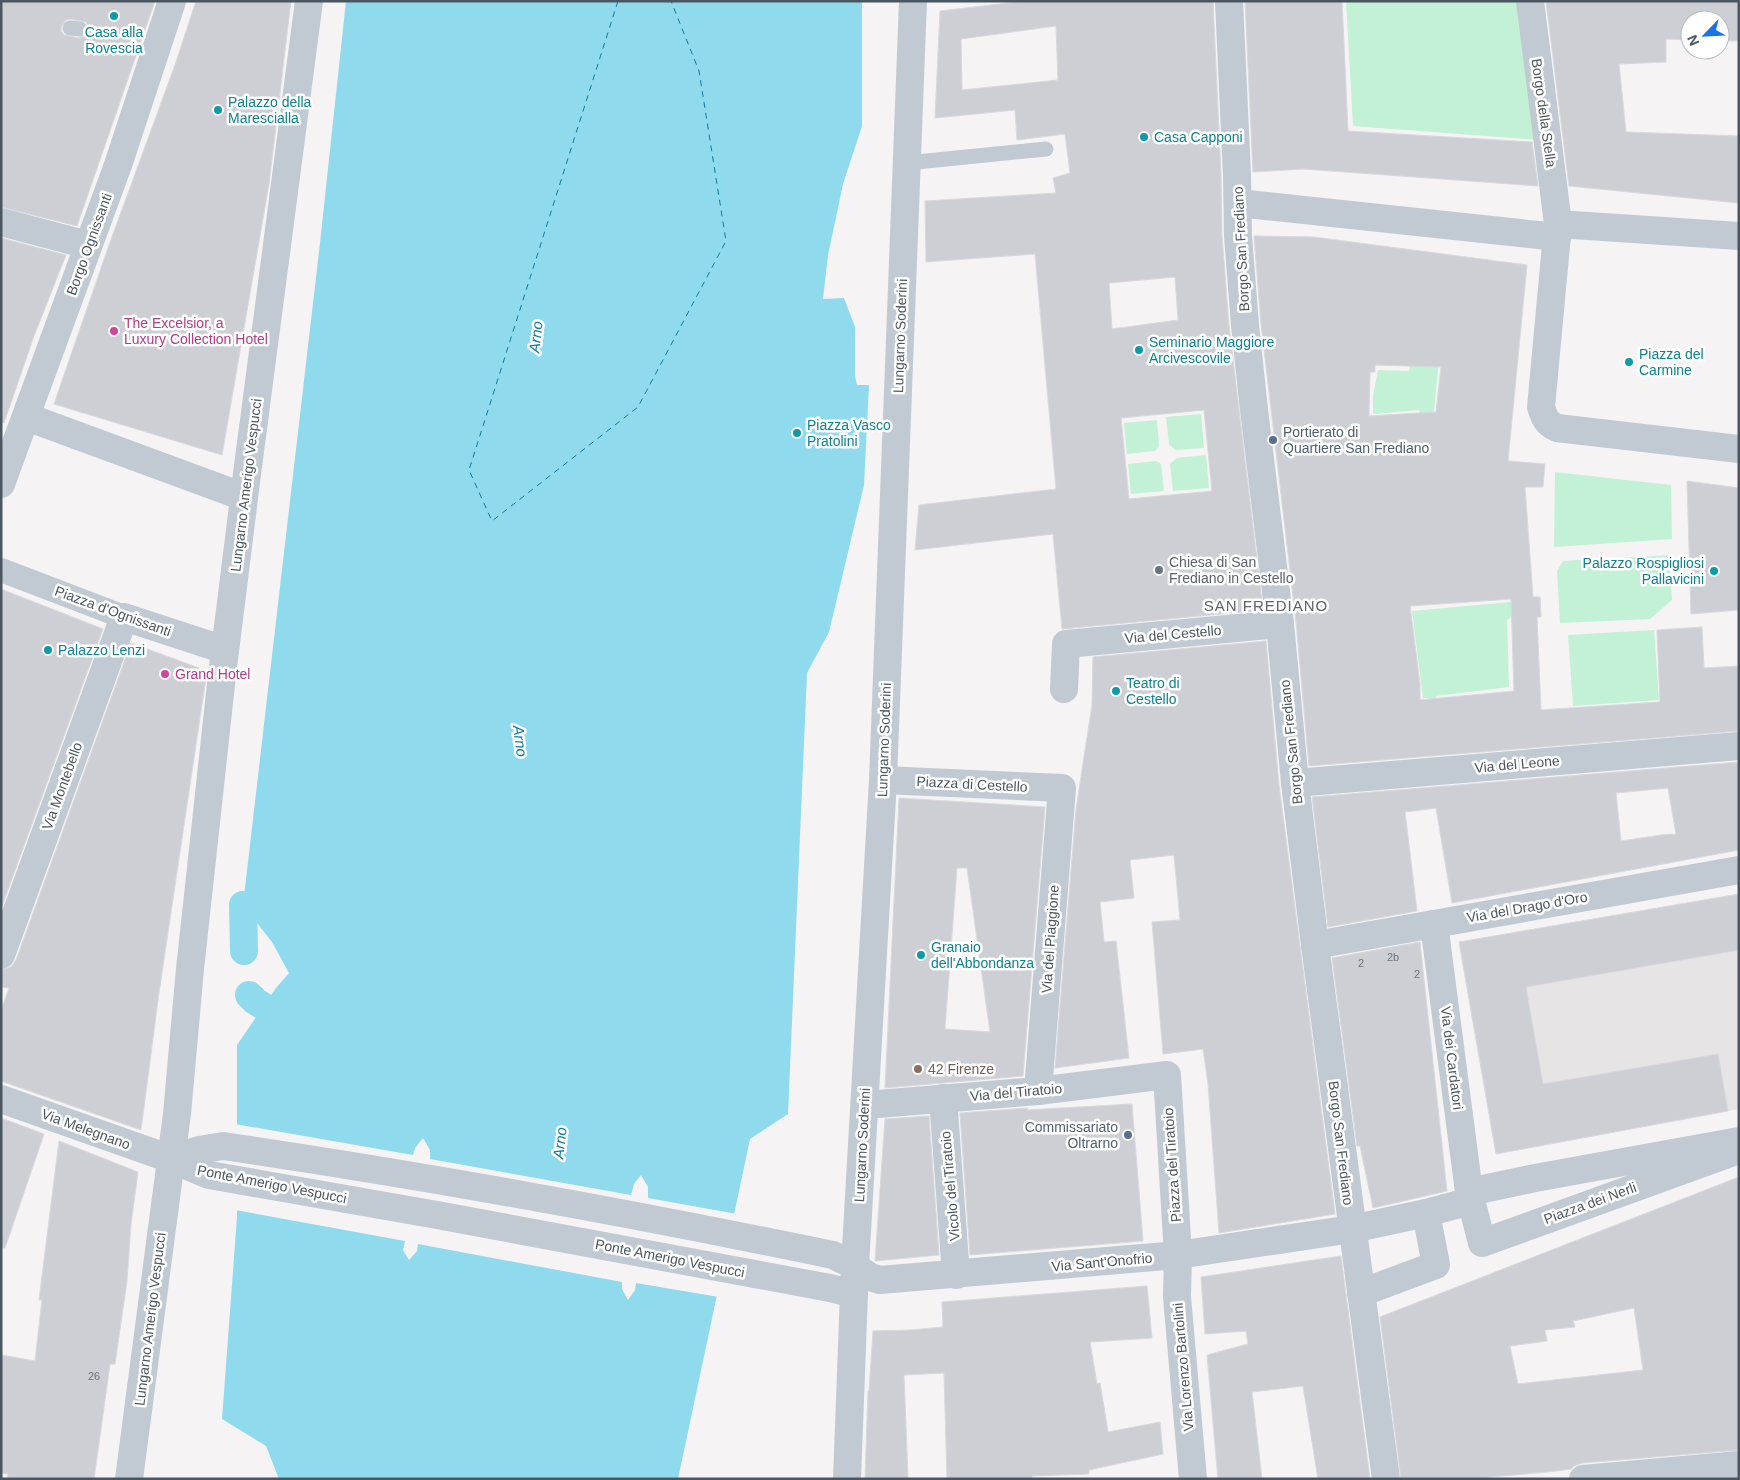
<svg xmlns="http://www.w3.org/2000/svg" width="1740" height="1480" font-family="Arial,sans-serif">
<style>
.education{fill:#e6e4e5}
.green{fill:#c3f1d5}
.water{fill:#90daee}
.pier{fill:#f5f3f3}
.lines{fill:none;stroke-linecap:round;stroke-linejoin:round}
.canal{stroke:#90daee;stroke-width:28}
.ferry{stroke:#0c7c9b;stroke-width:1;stroke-dasharray:6 5;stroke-linecap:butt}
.building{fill:#cdcfd5;stroke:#d7d9de;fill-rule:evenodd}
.service{stroke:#c1cad2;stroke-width:15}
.pedestrian{stroke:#c1cad2;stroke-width:24}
.minor{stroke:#c1cad2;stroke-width:28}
.culture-dot{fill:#0f9aa8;stroke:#fff;stroke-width:2}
.hotel-dot{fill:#d1479c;stroke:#fff;stroke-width:2}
.service-dot{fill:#5c6f8a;stroke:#fff;stroke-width:2}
.worship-dot{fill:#6b7280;stroke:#fff;stroke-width:2}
.education-dot{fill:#8d6e63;stroke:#fff;stroke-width:2}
.labels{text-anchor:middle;stroke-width:5;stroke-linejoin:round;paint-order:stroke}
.number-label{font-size:11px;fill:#6b747e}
.culture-label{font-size:14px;fill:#0d838f;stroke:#fff;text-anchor:start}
.street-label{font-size:14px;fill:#4a5661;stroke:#fff}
.hotel-label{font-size:14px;fill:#b23c85;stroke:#fff;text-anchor:start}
.service-label{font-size:14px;fill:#4e5e75;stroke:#fff;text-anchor:start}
.worship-label{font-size:14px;fill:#5b616d;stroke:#fff;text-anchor:start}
.education-label{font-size:14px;fill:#785e54;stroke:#fff;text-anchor:start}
.water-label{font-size:15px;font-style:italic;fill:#0c7c9b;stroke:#fff}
.neighbourhood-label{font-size:15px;letter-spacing:1px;fill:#5f6368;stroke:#fff}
</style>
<rect width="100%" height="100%" fill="#f5f3f3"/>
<!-- education -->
<polygon class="education" points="1739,894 1739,1109 1496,1154 1459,942"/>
<!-- green -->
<g class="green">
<polygon points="1346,1 1519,1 1539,140 1353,126"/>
<polygon points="1411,359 1439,361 1433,420 1420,420 1419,410 1373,414 1373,396 1378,370 1409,371"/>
<polygon points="1201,414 1204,448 1175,450 1169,444 1166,417"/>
<polygon points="1157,420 1159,446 1155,451 1127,454 1124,423"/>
<polygon points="1206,455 1209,488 1173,491 1170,464 1177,458"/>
<polygon points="1156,461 1161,464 1164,491 1131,494 1128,464"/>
<polygon points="1555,472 1671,485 1672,539 1554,547"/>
<polygon points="1669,555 1672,600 1650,619 1560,623 1557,571 1563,561"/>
<polygon points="1521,601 1523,616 1510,618 1507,620 1509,687 1436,696 1438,711 1430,710 1428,698 1423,698 1412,611"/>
<polygon points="1654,630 1659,700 1573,706 1568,635"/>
</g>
<!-- water -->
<polygon class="water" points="346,1 862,1 862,126 843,184 828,255 823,299 844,298 855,327 855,376 857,385 869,385 864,485 829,632 807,673 788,1114 750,1139 678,1479 279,1479 266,1446 222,1419 237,1217 237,1045 276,988 289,973 272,942 243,905 320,243"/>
<!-- pier -->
<polygon class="pier" points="235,1124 413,1155 415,1148 423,1138 430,1150 430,1159 631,1195 634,1184 641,1175 648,1187 648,1198 737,1214 719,1297 636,1283 635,1290 628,1300 622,1289 622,1282 418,1244 417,1251 409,1260 403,1250 405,1241 235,1210"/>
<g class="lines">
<!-- canal -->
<g class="canal">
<polyline points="243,905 244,951"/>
<polyline points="249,995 255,1001 263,1006"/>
</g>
<!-- ferry -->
<polyline class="ferry" points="618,1 469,470 492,521 638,407 726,241 699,71 671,1"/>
</g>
<!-- building -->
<g class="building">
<path d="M1,1H155L77,226L1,207ZM70,19L86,22L89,29L87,35L79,38L64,35L61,31V27L66,20Z"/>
<polygon points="196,1 291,1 269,184 222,455 54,404 109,245 175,65"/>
<path d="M1025,1H1213L1221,175L1222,236L1229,326L1263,610L1062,629L1053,534L915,550L919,505L1056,489L1035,254L926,262L925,201L1056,193L1053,178L1070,173L1065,134L1017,140L1015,110L935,118L940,11ZM1056,26L1058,80L962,90L961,39ZM1175,277L1178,320L1112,329L1109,283ZM1204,410L1212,491L1129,499L1121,418Z"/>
<polygon points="1245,1 1342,1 1348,131 1532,142 1538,186 1304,169 1253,172"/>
<polygon points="1546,1 1739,1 1739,41 1720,41 1720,20 1690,20 1690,40 1666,39 1666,62 1619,64 1626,132 1739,136 1739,203 1569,186"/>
<path d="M1254,236L1314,237L1527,265L1508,461L1545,464L1543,487H1525L1533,597H1540L1541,617H1537L1541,710L1660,702L1657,630L1702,627L1704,668L1739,666V731L1309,766L1296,622L1261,324ZM1375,365L1441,367L1436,412L1369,416L1370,372H1375ZM1511,599L1514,691L1420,700V684L1410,606Z"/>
<polygon points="1,238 66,255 34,336 4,423 1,422"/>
<polygon points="1687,481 1739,488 1739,610 1691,614"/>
<polygon points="1,589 103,629 1,909"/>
<polygon points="1266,641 1279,785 1335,1214 1219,1233 1208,1084 1203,1049 1163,1054 1152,922 1180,920 1174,855 1130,860 1134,898 1100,902 1104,942 1116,941 1129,1058 1055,1068 1076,809 1092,705 1093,657"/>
<polygon points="131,643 207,671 159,993 141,1130 1,1081 1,1011 9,988 1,987 1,970 11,967 16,960"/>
<path d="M1739,762V850L1452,903L1436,808L1405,812L1417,911L1328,927L1312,797ZM1668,788L1676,834L1661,835L1621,841L1616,793Z"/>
<path d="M899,798L1045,807L1023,1076L885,1088ZM957,868H967L990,1032L945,1029Z"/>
<polygon points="1739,894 1739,950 1526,987 1543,1084 1718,1054 1728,1111 1496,1154 1459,942"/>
<polygon points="1420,942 1447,1191 1373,1208 1360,1146 1357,1146 1332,958"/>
<polygon points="1132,1104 1143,1241 970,1255 960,1113 1028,1108 1027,1110"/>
<polygon points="929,1116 939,1255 875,1261 885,1119"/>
<polygon points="1,1118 44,1134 5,1248 1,1248"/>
<polygon points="59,1141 138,1172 131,1224 127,1281 115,1364 110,1364 94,1479 7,1479 8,1474 1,1473 1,1355 35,1361 42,1300 39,1300"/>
<path d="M1739,1177V1450L1582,1463L1574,1466L1571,1469L1548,1472L1467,1479H1401L1380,1317ZM1634,1308L1643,1370L1518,1384L1510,1346L1547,1341L1545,1330L1575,1327L1573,1321Z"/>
<polygon points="1341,1256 1370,1479 1318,1479 1303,1386 1252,1392 1262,1479 1218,1479 1207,1355 1248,1344 1246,1331 1205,1334 1201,1277"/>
<polygon points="1147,1286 1152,1338 1090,1342 1097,1384 1100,1383 1108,1432 1160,1422 1163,1454 1089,1470 1089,1474 1032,1476 1032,1479 947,1479 944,1373 904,1375 908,1479 865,1479 868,1391 869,1391 873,1331 911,1330 943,1327 942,1302"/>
</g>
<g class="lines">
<!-- service -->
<g class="service">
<polyline points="70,28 80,29"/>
<polyline points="907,163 1046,149"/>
</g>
<!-- pedestrian -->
<polyline class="pedestrian" points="1,570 124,617"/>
<!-- minor -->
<g class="minor">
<polyline points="1229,1 1237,175 1238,236 1245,325 1254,410 1280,624 1295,783 1315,945 1386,1479"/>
<polyline points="1530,1 1558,224"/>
<polyline points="1238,203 1557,237"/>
<polyline points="1,222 88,245"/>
<path d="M1739,236L1558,224L1541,407C1544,417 1547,424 1557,428L1739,449"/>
<polyline points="27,417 244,497"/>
<polyline points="1,484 118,165 172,1"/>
<polyline points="1064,689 1066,644 1280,624"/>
<polyline points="883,780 1062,788 1038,1091"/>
<polyline points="1295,783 1739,746"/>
<polyline points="1434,924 1469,1192"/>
<polyline points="1315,945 1739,870"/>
<polyline points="1,955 124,617 225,650"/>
<polyline points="943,1098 956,1275"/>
<polyline points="1,1099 171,1159 209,1175 437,1215 830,1288 854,1294"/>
<polyline points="865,1105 1038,1091 1167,1075 1178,1255 1177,1297 1193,1479"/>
<polyline points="1739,1141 1535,1178 1469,1192 1482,1243 1739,1150"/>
<path d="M171,1159L199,1150L223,1146C427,1176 630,1213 833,1255L855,1266L870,1277L880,1280L1178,1255L1352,1229L1426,1213L1436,1265L1361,1293"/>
<polyline points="1426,1213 1471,1201"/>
<polyline points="129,1479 177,1114 190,969 222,675 247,474 309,1"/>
<polyline points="847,1479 855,1266 883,780 913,1"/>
<polyline points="1583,1479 1739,1465"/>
</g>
</g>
<!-- markers -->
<g class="culture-dot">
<circle cx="114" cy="16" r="5"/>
<circle cx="218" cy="110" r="5"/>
<circle cx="1144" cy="137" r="5"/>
<circle cx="1139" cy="350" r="5"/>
<circle cx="1629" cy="362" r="5"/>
<circle cx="797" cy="433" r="5"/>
<circle cx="1714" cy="571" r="5"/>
<circle cx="48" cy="650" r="5"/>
<circle cx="1116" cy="691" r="5"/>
<circle cx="921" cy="955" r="5"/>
</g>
<g class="hotel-dot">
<circle cx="114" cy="331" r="5"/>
<circle cx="165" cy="674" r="5"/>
</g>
<g class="service-dot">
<circle cx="1273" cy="440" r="5"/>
<circle cx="1128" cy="1135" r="5"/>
</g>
<circle class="worship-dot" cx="1159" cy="570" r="5"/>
<circle class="education-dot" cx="918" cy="1069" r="5"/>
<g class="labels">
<!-- number labels -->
<g class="number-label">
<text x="1393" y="961">2b</text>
<text x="1361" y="967">2</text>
<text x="1417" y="978">2</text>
<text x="94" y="1380">26</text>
</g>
<!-- culture labels -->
<g class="culture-label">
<text x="114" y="37" text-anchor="middle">Casa alla<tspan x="114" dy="16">Rovescia</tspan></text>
<text x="228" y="107">Palazzo della<tspan x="228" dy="16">Marescialla</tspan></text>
<text x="1154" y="142">Casa Capponi</text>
<text x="1149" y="347">Seminario Maggiore<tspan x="1149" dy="16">Arcivescovile</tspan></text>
<text x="1639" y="359">Piazza del<tspan x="1639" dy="16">Carmine</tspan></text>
<text x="807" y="430">Piazza Vasco<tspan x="807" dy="16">Pratolini</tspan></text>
<text x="1704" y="568" text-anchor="end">Palazzo Rospigliosi<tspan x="1704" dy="16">Pallavicini</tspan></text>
<text x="58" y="655">Palazzo Lenzi</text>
<text x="1126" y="688">Teatro di<tspan x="1126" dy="16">Cestello</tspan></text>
<text x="931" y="952">Granaio<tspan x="931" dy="16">dell'Abbondanza</tspan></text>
</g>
<!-- street labels -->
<g class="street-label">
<text transform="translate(1544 113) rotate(82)" y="5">Borgo della Stella</text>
<text transform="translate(89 244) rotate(-70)" y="5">Borgo Ognissanti</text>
<text transform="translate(1241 249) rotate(-93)" y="5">Borgo San Frediano</text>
<text transform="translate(900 336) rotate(-88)" y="5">Lungarno Soderini</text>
<text transform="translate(246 485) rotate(-83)" y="5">Lungarno Amerigo Vespucci</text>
<text transform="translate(113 611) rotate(20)" y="5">Piazza d'Ognissanti</text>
<text transform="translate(1173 634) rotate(-5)" y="5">Via del Cestello</text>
<text transform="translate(884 740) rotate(-88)" y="5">Lungarno Soderini</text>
<text transform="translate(1291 742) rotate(-96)" y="5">Borgo San Frediano</text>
<text transform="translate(1517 764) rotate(-5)" y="5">Via del Leone</text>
<text transform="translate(972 784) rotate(3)" y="5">Piazza di Cestello</text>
<text transform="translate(62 786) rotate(-70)" y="5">Via Montebello</text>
<text transform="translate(1527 907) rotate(-10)" y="5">Via del Drago d'Oro</text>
<text transform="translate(1050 939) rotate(-86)" y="5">Via del Piaggione</text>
<text transform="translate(1452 1058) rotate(83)" y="5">Via dei Cardatori</text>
<text transform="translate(1016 1092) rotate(-5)" y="5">Via del Tiratoio</text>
<text transform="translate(86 1129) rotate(20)" y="5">Via Melegnano</text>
<text transform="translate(1341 1143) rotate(83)" y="5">Borgo San Frediano</text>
<text transform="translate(862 1145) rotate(-87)" y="5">Lungarno Soderini</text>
<text transform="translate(1172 1165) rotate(-94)" y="5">Piazza del Tiratoio</text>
<text transform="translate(272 1184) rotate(11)" y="5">Ponte Amerigo Vespucci</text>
<text transform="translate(950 1186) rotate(-95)" y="5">Vicolo del Tiratoio</text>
<text transform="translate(1590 1203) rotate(-20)" y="5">Piazza dei Nerli</text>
<text transform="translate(670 1258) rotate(11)" y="5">Ponte Amerigo Vespucci</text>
<text transform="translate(1102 1262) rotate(-5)" y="5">Via Sant'Onofrio</text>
<text transform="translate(150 1319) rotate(-83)" y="5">Lungarno Amerigo Vespucci</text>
<text transform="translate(1183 1367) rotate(-95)" y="5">Via Lorenzo Bartolini</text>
</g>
<!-- hotel labels -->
<g class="hotel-label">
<text x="124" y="328">The Excelsior, a<tspan x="124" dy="16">Luxury Collection Hotel</tspan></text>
<text x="175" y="679">Grand Hotel</text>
</g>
<!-- service labels -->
<g class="service-label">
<text x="1283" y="437">Portierato di<tspan x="1283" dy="16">Quartiere San Frediano</tspan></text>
<text x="1118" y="1132" text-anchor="end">Commissariato<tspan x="1118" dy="16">Oltrarno</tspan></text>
</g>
<!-- worship labels -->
<g class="worship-label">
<text x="1169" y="567">Chiesa di San<tspan x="1169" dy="16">Frediano in Cestello</tspan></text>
</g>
<!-- education labels -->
<g class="education-label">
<text x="928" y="1074">42 Firenze</text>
</g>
<!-- water labels -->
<g class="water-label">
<text transform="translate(536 337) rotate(-84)" y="5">Arno</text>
<text transform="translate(520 741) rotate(83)" y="5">Arno</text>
<text transform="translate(560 1143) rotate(-84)" y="5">Arno</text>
</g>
<!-- neighbourhood labels -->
<g class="neighbourhood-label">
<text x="1266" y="611">SAN FREDIANO</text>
</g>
</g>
<!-- border -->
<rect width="1740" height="1480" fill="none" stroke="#4a5661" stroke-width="5"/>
<!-- north arrow -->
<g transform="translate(1705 35) rotate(246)"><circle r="24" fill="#ffffff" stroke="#b7bbc0"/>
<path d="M0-4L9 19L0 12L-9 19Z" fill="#1a73e8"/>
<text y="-8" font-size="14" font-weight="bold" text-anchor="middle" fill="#4a5661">N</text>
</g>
</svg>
